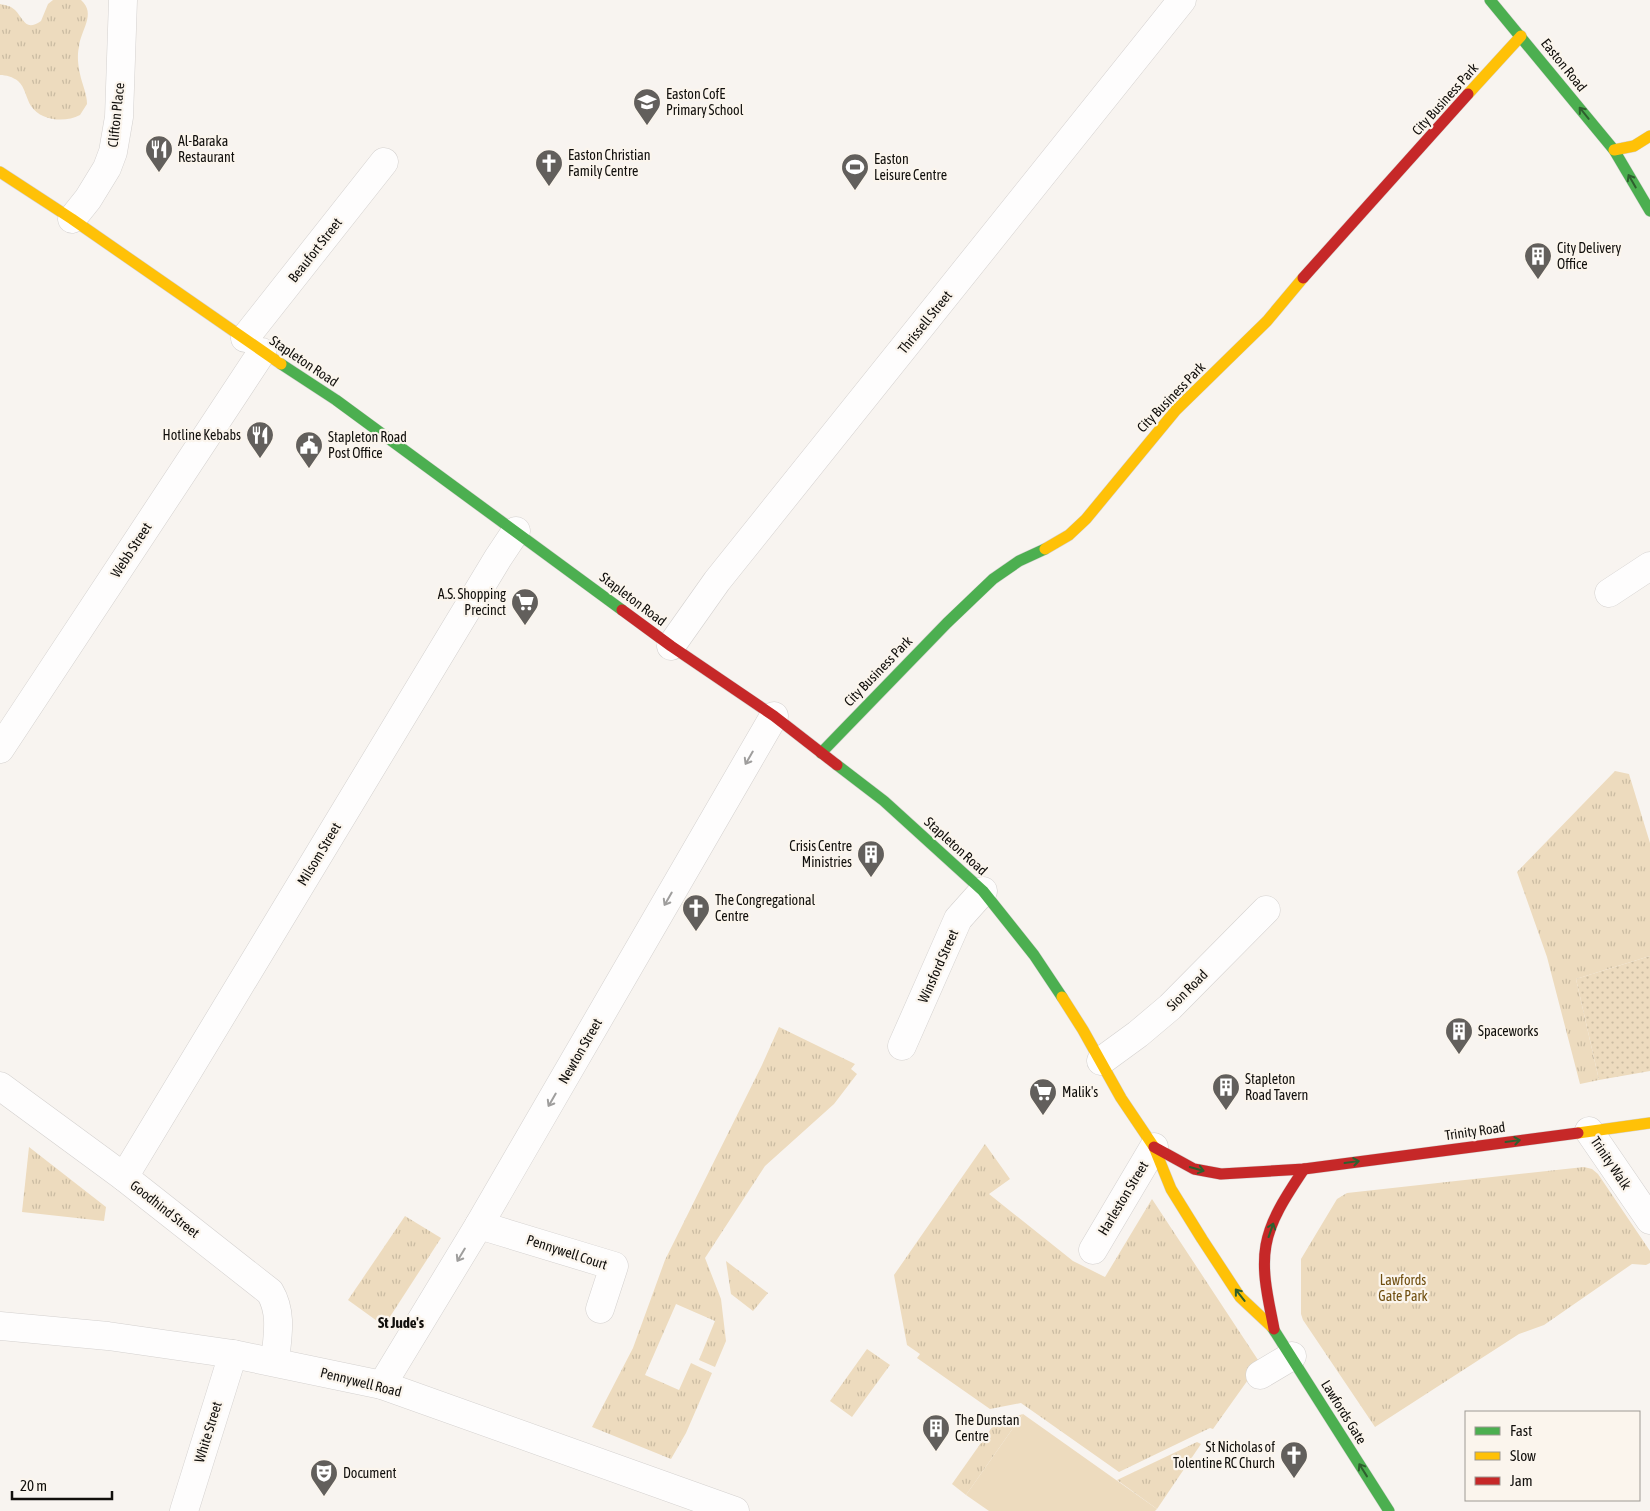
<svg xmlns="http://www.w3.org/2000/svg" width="1650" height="1511" font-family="'Asap Condensed',sans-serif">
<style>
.grass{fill:url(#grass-tufts)}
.garden{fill:url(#garden-dots)}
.pitch{fill:#eddbbe}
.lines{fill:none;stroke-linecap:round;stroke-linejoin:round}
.street-casing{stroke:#d4d1cf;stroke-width:29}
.fast-casing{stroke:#d4d1cf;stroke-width:12}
.slow-casing{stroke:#d4d1cf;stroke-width:12}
.jam-casing{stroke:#d4d1cf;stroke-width:12}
.street{stroke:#fefdfd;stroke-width:28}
.fast{stroke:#4caf50;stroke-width:11}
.slow{stroke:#ffc107;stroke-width:11}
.jam{stroke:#c62828;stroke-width:11}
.oneway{stroke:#2e5f2e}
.oneway2{stroke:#9f9e9d}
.labels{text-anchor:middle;stroke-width:4.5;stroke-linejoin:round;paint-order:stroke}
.street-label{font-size:14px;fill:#110f0c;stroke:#fbf5ed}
.poi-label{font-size:14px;fill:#110f0c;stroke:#fbf5ed;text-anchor:start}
.park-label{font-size:14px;fill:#704f10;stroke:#fbf5ed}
.neighbourhood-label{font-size:15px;font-weight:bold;fill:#110f0c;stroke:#fbf5ed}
</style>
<defs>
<pattern id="grass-tufts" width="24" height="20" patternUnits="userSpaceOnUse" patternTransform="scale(1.25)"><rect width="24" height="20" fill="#eddbbe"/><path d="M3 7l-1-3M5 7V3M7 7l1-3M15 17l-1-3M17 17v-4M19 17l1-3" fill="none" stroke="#cabba2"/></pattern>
<pattern id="garden-dots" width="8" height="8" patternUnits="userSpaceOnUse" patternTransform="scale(1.25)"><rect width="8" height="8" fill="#eddbbe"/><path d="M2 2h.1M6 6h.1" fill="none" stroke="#cabba2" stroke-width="1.8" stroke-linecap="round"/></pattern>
</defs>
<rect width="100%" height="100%" fill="#f8f4f0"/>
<!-- grass -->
<g class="grass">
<path d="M53,0H81C97,14 80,31 79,47C77,55 78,65 80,74C82,84 87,94 87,104L80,115C65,123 41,121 31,106C26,98 25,87 18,81C13,77 6,75 0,75V4C5,5 11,6 15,10C24,19 25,32 41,21L48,4Z"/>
<polygon points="1615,771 1629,774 1650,843 1650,956 1576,979 1599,1080 1580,1084 1547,957 1517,872"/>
<polygon points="779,1027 855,1064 851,1069 857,1074 834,1104 765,1166 705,1258 721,1299 726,1341 715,1367 699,1360 715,1321 676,1304 645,1375 679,1390 691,1363 712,1373 686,1433 671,1459 592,1427 633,1348 665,1260 762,1065"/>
<polygon points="985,1144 1010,1179 989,1194 1073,1261 1105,1277 1152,1199 1260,1363 1213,1429 1210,1428 1119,1472 1021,1403 990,1409 917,1358 920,1354 907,1345 894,1275"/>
<polygon points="29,1147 106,1207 104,1221 22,1212"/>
<polygon points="1584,1167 1592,1169 1598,1174 1650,1251 1650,1263 1646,1265 1632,1264 1544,1325 1519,1334 1375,1427 1303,1320 1301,1314 1301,1259 1337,1199 1347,1193"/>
<polygon points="405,1216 441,1238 384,1326 348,1300"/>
<polygon points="726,1261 768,1293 753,1311 731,1294"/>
<polygon points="867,1349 890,1365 852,1417 830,1401"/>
<polygon points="1023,1414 966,1495 952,1484 995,1423"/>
<polygon points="1197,1442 1201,1444 1157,1509 1117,1480"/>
</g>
<!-- garden -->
<polygon class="garden" points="1650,956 1650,1071 1599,1080 1576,979"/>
<!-- pitch -->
<polygon class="pitch" points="1023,1414 1157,1509 1155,1511 989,1511 966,1495"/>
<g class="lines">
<!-- street casing -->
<g class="street-casing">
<g id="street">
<polyline points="72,219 88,199 107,168 113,152 119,117 123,0"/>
<polyline points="245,338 384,162"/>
<polyline points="1609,593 1650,566"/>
<polyline points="671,646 717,581 1182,0"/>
<polyline points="0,749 262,352"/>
<polyline points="902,1046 958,919 983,891"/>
<polyline points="1101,1061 1138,1034 1170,1007 1266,910"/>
<path d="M0,1086L124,1177L270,1292C283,1314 277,1338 275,1362"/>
<polyline points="1589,1131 1650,1220"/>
<polyline points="124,1177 498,558 516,531"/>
<polyline points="479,1225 614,1266 600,1309"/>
<polyline points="1093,1250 1154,1147"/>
<polyline points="0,1326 108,1336 233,1354 382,1385 735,1511"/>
<polyline points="1260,1375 1292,1356"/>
<polyline points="382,1385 479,1225 774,716"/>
<polyline points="184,1511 233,1354"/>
</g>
</g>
<!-- fast casing -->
<g class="fast-casing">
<g id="fast">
<polyline points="1490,0 1614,150 1650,211"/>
<polyline points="281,364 336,400 622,610"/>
<polyline points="821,753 947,623 993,579 1019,561 1045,549"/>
<polyline points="837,765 884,801 983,891 1034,955 1062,997"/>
<polyline points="1272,1327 1389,1511"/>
</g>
</g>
<!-- slow casing -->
<g class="slow-casing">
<g id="slow">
<polyline points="1468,94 1521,36"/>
<polyline points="1614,150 1634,146 1650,136"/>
<polyline points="0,172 72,219 281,364"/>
<polyline points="1045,549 1069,535 1086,519 1176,410 1267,321 1303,278"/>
<polyline points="1062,997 1083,1030 1121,1098 1154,1147 1171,1189 1202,1239 1240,1297 1272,1327"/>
<polyline points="1578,1133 1650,1123"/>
</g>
</g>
<!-- jam casing -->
<g class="jam-casing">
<g id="jam">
<polyline points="1303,278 1468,94"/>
<polyline points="622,610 671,646 774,716 837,765"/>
<polyline points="1154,1147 1194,1169 1221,1174 1304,1169 1578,1133"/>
<path d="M1274,1329C1269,1302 1261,1273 1266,1245C1271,1217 1289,1192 1304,1169"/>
</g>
</g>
<!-- street -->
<use href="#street" class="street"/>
<!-- fast -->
<use href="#fast" class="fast"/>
<!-- slow -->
<use href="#slow" class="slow"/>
<!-- jam -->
<use href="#jam" class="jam"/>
</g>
<!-- one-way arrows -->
<defs><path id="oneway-shaft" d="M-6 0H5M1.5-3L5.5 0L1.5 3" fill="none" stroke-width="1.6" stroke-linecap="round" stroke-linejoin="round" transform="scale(1.25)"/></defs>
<g class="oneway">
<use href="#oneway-shaft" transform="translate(1584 113) rotate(-129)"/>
<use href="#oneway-shaft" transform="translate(1632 181) rotate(-120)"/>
<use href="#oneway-shaft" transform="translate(1513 1141) rotate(-8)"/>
<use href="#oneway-shaft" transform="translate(1352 1162) rotate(-8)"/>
<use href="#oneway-shaft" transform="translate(1197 1169) rotate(16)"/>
<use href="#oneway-shaft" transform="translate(1271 1230) rotate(-71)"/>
<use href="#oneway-shaft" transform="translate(1240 1295) rotate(-128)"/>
<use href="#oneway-shaft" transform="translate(1363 1470) rotate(-122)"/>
</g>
<g class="oneway2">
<use href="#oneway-shaft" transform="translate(749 758) rotate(120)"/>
<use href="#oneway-shaft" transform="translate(668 899) rotate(120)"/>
<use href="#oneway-shaft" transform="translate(552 1100) rotate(120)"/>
<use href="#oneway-shaft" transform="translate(461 1255) rotate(121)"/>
</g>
<!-- icons -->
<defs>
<g id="school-pin" transform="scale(1.4375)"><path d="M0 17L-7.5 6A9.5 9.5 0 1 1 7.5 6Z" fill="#625f5c" stroke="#fbf5ed"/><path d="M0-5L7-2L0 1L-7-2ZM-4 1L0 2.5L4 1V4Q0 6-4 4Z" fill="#fff"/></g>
<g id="restaurant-pin" transform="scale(1.4375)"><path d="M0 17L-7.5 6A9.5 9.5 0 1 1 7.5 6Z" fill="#625f5c" stroke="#fbf5ed"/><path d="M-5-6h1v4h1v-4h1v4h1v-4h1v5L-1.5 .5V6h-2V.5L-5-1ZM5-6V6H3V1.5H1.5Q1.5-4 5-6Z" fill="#fff"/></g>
<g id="church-pin" transform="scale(1.4375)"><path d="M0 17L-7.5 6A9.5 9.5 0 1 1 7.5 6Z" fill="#625f5c" stroke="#fbf5ed"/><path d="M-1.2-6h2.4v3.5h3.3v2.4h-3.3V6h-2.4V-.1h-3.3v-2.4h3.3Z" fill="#fff"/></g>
<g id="stadium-pin" transform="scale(1.4375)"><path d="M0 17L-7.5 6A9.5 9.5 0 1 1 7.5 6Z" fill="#625f5c" stroke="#fbf5ed"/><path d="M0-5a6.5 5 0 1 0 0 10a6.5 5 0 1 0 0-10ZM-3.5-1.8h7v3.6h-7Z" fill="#fff"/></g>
<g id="building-pin" transform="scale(1.4375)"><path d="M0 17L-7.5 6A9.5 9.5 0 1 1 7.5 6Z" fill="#625f5c" stroke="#fbf5ed"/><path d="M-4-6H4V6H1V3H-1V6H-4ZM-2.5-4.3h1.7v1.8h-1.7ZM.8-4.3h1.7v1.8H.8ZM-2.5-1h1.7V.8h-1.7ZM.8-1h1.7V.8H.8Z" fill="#fff"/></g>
<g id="civic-pin" transform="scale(1.4375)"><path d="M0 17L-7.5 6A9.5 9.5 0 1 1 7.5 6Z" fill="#625f5c" stroke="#fbf5ed"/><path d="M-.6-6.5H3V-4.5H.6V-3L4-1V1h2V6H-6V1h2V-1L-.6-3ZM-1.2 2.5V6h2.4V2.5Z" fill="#fff"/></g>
<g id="supermarket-pin" transform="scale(1.4375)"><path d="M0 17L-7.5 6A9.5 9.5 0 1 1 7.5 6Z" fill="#625f5c" stroke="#fbf5ed"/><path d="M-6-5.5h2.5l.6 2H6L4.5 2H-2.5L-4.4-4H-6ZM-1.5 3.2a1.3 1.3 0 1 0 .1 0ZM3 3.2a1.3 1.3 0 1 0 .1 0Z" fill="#fff"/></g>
<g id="theatre-pin" transform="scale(1.4375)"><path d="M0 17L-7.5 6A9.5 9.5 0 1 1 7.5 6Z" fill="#625f5c" stroke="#fbf5ed"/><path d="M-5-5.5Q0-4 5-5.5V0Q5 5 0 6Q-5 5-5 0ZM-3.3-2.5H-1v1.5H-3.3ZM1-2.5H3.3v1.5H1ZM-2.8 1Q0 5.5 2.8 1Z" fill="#fff"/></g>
</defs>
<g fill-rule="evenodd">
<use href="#school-pin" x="647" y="102"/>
<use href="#restaurant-pin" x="159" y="149"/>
<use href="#church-pin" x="549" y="163"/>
<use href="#stadium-pin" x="855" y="167"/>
<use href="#building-pin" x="1538" y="256"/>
<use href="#restaurant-pin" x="260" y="435"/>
<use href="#civic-pin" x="309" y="445"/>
<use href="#supermarket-pin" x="525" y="602"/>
<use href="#building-pin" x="871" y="854"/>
<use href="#church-pin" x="696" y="908"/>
<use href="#building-pin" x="1459" y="1031"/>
<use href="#building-pin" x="1226" y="1087"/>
<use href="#supermarket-pin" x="1043" y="1092"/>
<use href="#building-pin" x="936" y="1428"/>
<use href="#church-pin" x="1294" y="1455"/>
<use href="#theatre-pin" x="324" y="1473"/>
</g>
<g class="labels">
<!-- street labels -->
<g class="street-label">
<text transform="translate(1564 65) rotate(51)" y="5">Easton Road</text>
<text transform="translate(1445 99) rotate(-48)" y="5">City Business Park</text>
<text transform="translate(116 115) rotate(-84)" y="5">Clifton Place</text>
<text transform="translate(315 250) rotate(-52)" y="5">Beaufort Street</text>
<text transform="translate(925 322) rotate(-51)" y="5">Thrissell Street</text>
<text transform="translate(304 361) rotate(34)" y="5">Stapleton Road</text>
<text transform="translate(1171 397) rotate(-46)" y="5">City Business Park</text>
<text transform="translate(131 550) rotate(-57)" y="5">Webb Street</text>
<text transform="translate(633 599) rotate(37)" y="5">Stapleton Road</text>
<text transform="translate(878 671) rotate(-46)" y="5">City Business Park</text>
<text transform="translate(956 846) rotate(42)" y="5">Stapleton Road</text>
<text transform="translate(319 854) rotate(-59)" y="5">Milsom Street</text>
<text transform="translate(938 966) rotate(-66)" y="5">Winsford Street</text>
<text transform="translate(1187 990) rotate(-45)" y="5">Sion Road</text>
<text transform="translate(580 1051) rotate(-60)" y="5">Newton Street</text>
<text transform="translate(1475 1131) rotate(-8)" y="5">Trinity Road</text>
<text transform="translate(1611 1163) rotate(56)" y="5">Trinity Walk</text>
<text transform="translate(1123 1198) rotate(-59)" y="5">Harleston Street</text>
<text transform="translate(165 1209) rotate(38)" y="5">Goodhind Street</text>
<text transform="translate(567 1252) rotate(18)" y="5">Pennywell Court</text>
<text transform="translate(361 1382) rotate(14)" y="5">Pennywell Road</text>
<text transform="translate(1344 1412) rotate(58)" y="5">Lawfords Gate</text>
<text transform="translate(208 1432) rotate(-73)" y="5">White Street</text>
</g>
<!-- poi labels -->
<g class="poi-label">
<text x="666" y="99">Easton CofE<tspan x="666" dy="16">Primary School</tspan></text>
<text x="178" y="146">Al-Baraka<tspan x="178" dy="16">Restaurant</tspan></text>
<text x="568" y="160">Easton Christian<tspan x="568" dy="16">Family Centre</tspan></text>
<text x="874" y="164">Easton<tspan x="874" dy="16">Leisure Centre</tspan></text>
<text x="1557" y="253">City Delivery<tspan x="1557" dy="16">Office</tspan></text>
<text x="241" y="440" text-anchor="end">Hotline Kebabs</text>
<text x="328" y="442">Stapleton Road<tspan x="328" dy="16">Post Office</tspan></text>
<text x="506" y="599" text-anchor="end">A.S. Shopping<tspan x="506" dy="16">Precinct</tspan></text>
<text x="852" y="851" text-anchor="end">Crisis Centre<tspan x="852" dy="16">Ministries</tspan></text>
<text x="715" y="905">The Congregational<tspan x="715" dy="16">Centre</tspan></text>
<text x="1478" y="1036">Spaceworks</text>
<text x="1245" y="1084">Stapleton<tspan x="1245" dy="16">Road Tavern</tspan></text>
<text x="1062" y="1097">Malik's</text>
<text x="955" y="1425">The Dunstan<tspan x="955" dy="16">Centre</tspan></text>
<text x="1275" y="1452" text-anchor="end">St Nicholas of<tspan x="1275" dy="16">Tolentine RC Church</tspan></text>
<text x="343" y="1478">Document</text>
</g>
<!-- park labels -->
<g class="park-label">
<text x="1403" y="1285">Lawfords<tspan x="1403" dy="16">Gate Park</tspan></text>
</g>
<!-- neighbourhood labels -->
<g class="neighbourhood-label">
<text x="401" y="1328">St Jude's</text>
</g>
</g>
<!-- legend -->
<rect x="1465" y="1411" width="175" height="90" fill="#fbf5ed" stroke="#9d9993"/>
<rect x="1475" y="1427" width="25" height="8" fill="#4caf50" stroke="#9d9993"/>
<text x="1510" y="1436" font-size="15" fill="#110f0c">Fast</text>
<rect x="1475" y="1452" width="25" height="8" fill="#ffc107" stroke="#9d9993"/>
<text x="1510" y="1461" font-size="15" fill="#110f0c">Slow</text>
<rect x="1475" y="1477" width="25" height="8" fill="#c62828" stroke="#9d9993"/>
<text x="1510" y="1486" font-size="15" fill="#110f0c">Jam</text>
<!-- scale -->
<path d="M12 1491v8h100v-8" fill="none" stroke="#110f0c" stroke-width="2.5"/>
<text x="20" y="1491" font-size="15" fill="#110f0c" stroke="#fbf5ed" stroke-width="4" paint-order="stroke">20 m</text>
</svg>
